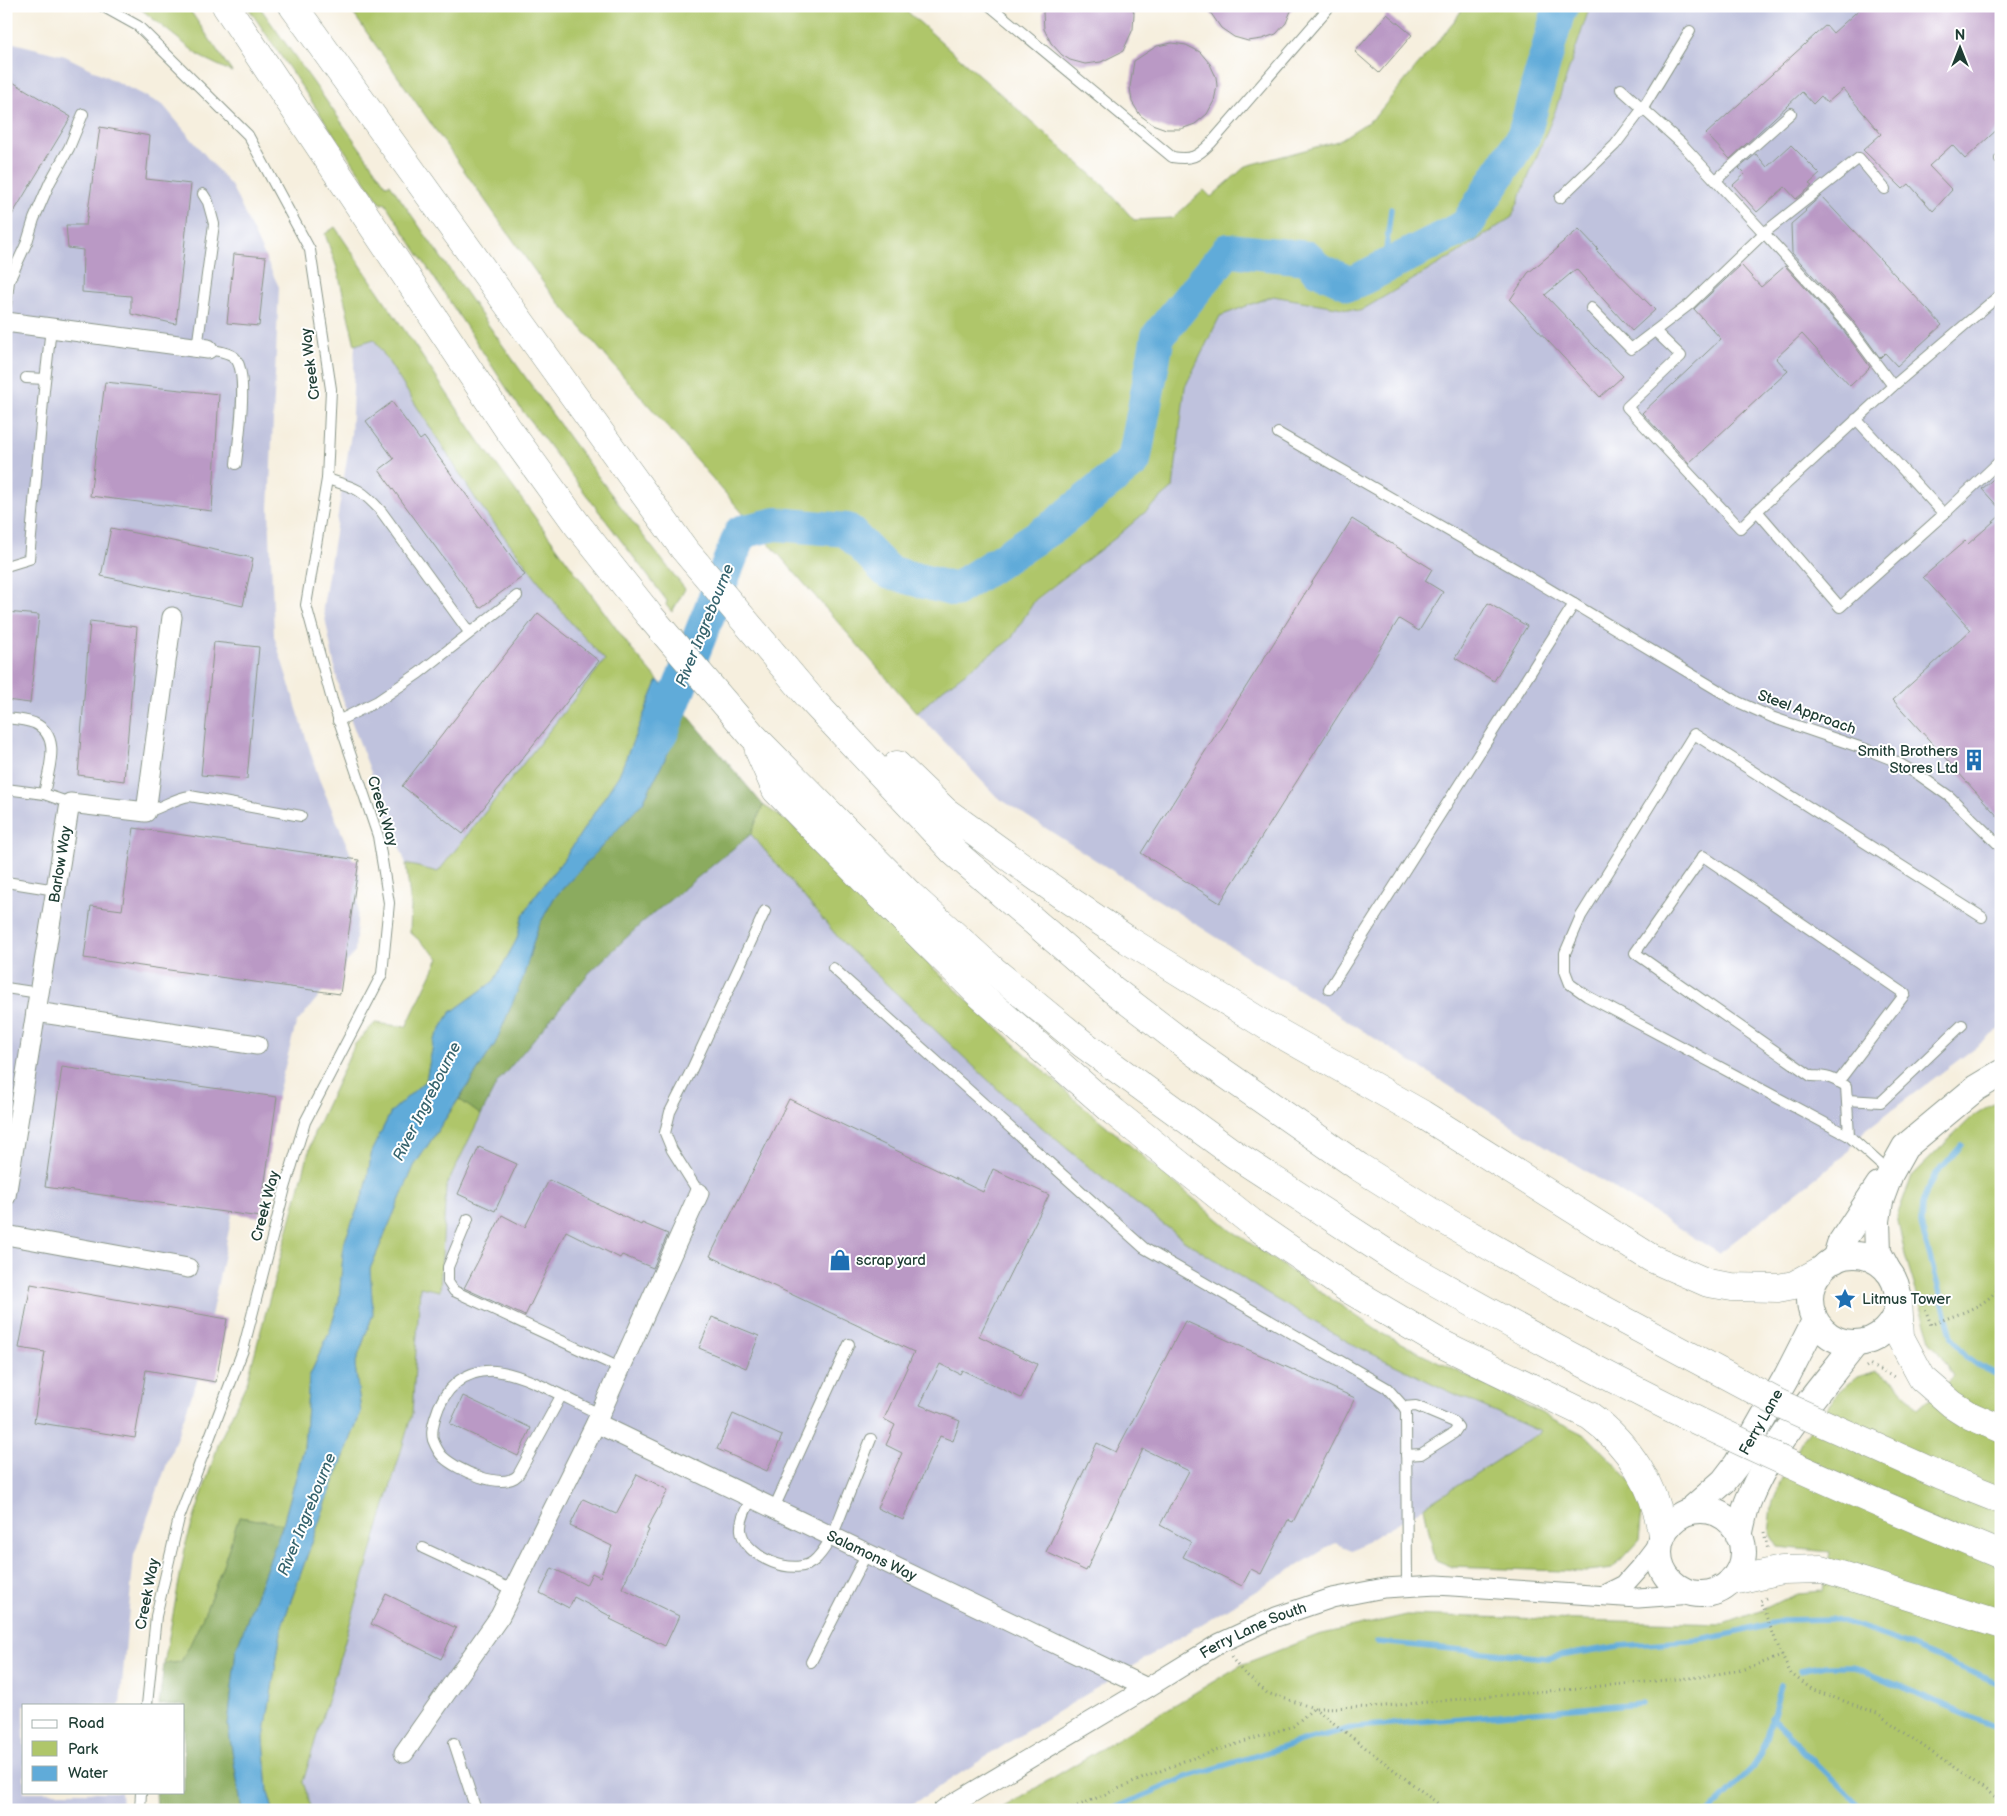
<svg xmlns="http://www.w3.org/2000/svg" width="2007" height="1816" font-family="'Balsamiq Sans',sans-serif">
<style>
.industrial{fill:#bfc2dd}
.green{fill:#afc66a;stroke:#67824f}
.forest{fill:#8bab5e;stroke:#557449}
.water{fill:#60abd9;stroke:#407486}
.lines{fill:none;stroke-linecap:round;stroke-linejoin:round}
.stream{stroke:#60abd9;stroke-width:5.5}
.river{stroke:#60abd9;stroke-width:34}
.building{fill:#ba99c5}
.lane-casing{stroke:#8a9689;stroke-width:12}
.street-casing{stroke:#8a9689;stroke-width:21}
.secondary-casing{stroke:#8a9689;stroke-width:28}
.highway-casing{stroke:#8a9689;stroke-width:29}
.path{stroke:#8a9689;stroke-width:3;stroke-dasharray:1 4;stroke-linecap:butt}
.lane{stroke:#fff;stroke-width:10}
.street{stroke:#fff;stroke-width:19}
.secondary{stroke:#fff;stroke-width:26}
.highway{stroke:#fff;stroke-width:28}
.highway-bridge-casing{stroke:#8a9689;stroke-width:29;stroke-linecap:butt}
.highway-bridge{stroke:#fff;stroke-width:28}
.labels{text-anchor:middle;stroke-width:4;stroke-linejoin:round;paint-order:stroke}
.street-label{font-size:15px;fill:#1f3d34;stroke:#fff}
.poi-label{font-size:15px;fill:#1f3d34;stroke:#fff;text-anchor:start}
.water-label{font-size:16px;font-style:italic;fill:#36646e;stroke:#fff}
</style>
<rect width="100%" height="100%" fill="#fff"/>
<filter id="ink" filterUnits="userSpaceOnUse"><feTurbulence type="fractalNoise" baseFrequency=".02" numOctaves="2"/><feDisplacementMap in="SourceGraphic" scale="10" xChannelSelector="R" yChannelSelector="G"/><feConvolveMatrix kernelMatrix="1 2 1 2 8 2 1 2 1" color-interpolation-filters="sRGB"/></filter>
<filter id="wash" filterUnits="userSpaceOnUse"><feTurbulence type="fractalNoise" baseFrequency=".0096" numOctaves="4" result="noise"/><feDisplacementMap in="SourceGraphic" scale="20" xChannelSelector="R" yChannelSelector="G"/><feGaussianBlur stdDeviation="1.12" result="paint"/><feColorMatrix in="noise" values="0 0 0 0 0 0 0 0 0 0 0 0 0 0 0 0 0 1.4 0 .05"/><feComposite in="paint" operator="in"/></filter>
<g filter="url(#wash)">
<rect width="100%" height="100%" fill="#f6efde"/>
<!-- industrial -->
<g class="industrial">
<polygon points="1590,6 2001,6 2001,1028 1864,1131 1845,1155 1719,1253 1490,1112 997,797 917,713 943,689 1011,639 1035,601 1114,539 1173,488 1185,387 1220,316 1273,296 1360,311 1554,114"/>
<polygon points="6,41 65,56 163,105 232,187 279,287 269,508 274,636 319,779 360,876 355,952 296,1024 277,1097 235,1201 198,1378 134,1555 120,1705 24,1705 24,1792 121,1792 122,1810 6,1810"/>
<polygon points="374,339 477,501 571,623 605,660 438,872 406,864 339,689 323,607 351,434 355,345"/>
<polygon points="751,834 842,942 1007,1098 1096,1173 1184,1240 1267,1294 1352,1344 1446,1390 1542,1432 1428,1505 1352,1550 1335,1543 1039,1723 903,1810 312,1810 303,1782 412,1415 420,1286 440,1291 446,1187 497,1083 589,973 644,921"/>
</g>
<!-- green -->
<g class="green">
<polygon points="137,6 187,6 232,72 201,57"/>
<path d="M247,6H259L386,185L390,184C485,321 580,458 685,589L672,612L666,605L667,601L515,401L385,203L381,204Z"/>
<polygon points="348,6 901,6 1101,183 1134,220 1173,218 1204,190 1211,197 1246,166 1338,141 1374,118 1454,22 1464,6 1590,6 1554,114 1512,217 1456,254 1360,311 1273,296 1220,316 1185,387 1173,488 1114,539 1035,600 1011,639 943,689 917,713 549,291"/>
<path d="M335,227L477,438L632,650L658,680L619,775L564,859L534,897L522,918L517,939L494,981L450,1013L434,1040L426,1080L391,1112L372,1150L366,1187L344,1243L339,1301L329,1333L309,1377L304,1448L283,1524L239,1517C223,1567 206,1616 181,1662L164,1664L186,1543L219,1442L247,1382L314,1133L355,1044L375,1023L406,1027L439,958L410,932L411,907L406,864L438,872L605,660L571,623L477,501L374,339L355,345L337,268L325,234Z"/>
<polygon points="763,805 790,823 891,929 1072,1097 1231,1230 1381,1333 1587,1436 1632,1482 1642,1512 1639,1540 1612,1569 1587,1572 1452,1567 1435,1560 1424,1507 1541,1432 1446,1390 1352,1344 1267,1294 1184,1240 1096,1173 1007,1098 842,942 751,834"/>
<polygon points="459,1099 481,1115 446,1187 440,1291 420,1287 412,1414 303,1782 312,1810 273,1810 268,1792 264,1738 282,1626 327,1500 361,1412 355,1365 373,1314 370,1269 414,1166"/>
<polygon points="2001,1099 2001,1810 999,1810 1241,1665 1318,1635 1407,1615 1723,1624 1763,1610 1797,1593 1823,1591 1830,1552 1778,1547 1769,1533 1772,1506 1780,1482 1802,1440 1839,1392 1857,1377 1876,1371 1896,1382 1918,1409 1954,1376 1932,1343 1905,1255 1897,1216 1912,1176 1971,1118"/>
</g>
<!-- forest -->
<g class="forest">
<polygon points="685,712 763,805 751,834 644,921 589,973 497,1083 481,1115 459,1099 495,1044 523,978 538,927 554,898 643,802 682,725"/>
<path d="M239,1517L283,1524L236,1650L228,1726L242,1810H157L156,1792H184V1705H159L164,1664L181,1662C206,1616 223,1567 239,1517Z"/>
</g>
<!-- water -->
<polygon class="water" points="658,680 685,712 682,725 643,802 554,898 538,927 523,978 495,1044 414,1166 370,1269 373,1314 355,1365 361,1412 327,1500 282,1626 264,1738 268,1792 273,1810 242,1810 228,1726 236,1650 283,1524 304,1448 309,1377 329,1333 339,1301 344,1243 366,1187 372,1150 391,1112 426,1080 434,1040 450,1013 494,981 517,939 522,918 534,897 564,859 619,775"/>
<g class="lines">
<!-- stream -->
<g class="stream">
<polyline points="1384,267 1391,209"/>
<polyline points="1962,1145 1935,1175 1928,1187 1922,1204 1921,1224 1952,1337 1967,1357 1979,1366 2001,1376"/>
<polyline points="1377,1642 1548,1658 1619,1646 1700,1640 1735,1633 1782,1620 1832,1619 1888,1637 2001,1684"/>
<polyline points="1800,1671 1826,1666 1852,1666 2001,1729"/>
<polyline points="1771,1718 1864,1810"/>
<polyline points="1110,1810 1187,1777 1303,1741 1355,1727 1642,1703"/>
<polyline points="1711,1810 1753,1767 1766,1741 1781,1685"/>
</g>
<!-- river -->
<polyline class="river" points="655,742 663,729 741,532 776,524 847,530 888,572 955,590 1057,524 1134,461 1158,336 1228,250 1308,258 1316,268 1351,284 1466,226 1524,135 1558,13 1562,6"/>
</g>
<g id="blocks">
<!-- building -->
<g class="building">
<polygon points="1045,6 1132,6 1134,13 1133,29 1123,51 1101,62 1085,64 1070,60 1062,55 1051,43 1044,29 1043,13"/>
<polygon points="1206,6 1293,6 1286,23 1276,34 1262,39 1248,41 1234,37 1221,28"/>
<polygon points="1863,6 2001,6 2001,126 1965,159 1952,145 1929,166 1952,190 1933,211 1909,184 1903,189 1863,150 1881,134 1843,89 1827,103 1821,96 1813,104 1802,92 1730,159 1706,134 1826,25 1833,33"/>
<polygon points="1387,14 1412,35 1379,73 1355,52"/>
<polygon points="1172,43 1186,45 1200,52 1210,64 1216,77 1217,86 1214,101 1207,114 1195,124 1181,129 1166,129 1152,124 1140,115 1132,102 1130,87 1134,61 1157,46"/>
<polygon points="6,78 71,117 6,225"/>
<polygon points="100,127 150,136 146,179 191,184 176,324 131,314 131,296 82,292 83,250 68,248 66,225 86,225"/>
<polygon points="1791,145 1820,174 1809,184 1812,186 1796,199 1785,187 1757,212 1733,185 1745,174 1739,168 1756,154 1767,167"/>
<polygon points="1821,196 1942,325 1897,366 1885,353 1880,358 1851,318 1792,253 1791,224 1806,211 1805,210"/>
<polygon points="1579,229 1598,249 1596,250 1655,310 1632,331 1576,269 1545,295 1623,376 1600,397 1510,300 1528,273 1558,248 1557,247"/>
<polygon points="234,254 266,257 259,326 227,323"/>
<polygon points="1741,265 1761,287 1785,266 1841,327 1870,367 1850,386 1802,334 1776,358 1788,371 1689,463 1642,413 1721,339 1694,309"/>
<polygon points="105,382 219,394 212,511 90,496"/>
<polygon points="392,402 420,440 424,437 525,575 480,608 379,470 394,459 366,421"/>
<polygon points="2001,472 2001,510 1982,489"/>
<polygon points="2001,515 2001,820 1893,700 1971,630 1923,577 1965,541 1968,544"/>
<polygon points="1352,519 1432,569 1425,581 1443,592 1419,631 1399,619 1220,903 1141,853"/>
<polygon points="111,528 253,558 243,606 101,576"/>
<polygon points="1488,603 1527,626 1494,681 1455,658"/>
<polygon points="6,612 39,615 30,703 6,700"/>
<polygon points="538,613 599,661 463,834 402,786"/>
<polygon points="90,621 137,627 124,781 78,775"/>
<polygon points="214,642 259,647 247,779 201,775"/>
<polygon points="134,828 359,860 340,994 84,958 91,906 122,910"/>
<polygon points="62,1067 277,1097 260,1217 45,1187"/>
<polygon points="789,1099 983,1192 993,1169 1049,1195 979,1336 1037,1364 1021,1398 962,1370 960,1374 940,1364 920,1405 960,1421 953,1441 940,1436 903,1520 877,1508 902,1453 886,1445 895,1425 884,1419 914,1352 710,1256"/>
<polygon points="479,1147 517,1164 495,1211 458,1194"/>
<polygon points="549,1180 641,1225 642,1223 668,1234 653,1268 622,1255 620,1258 566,1231 525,1316 464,1288 502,1215 525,1227"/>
<polygon points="31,1284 227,1319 216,1382 146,1370 135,1438 34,1422 45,1352 19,1348"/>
<polygon points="712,1317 759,1336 746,1368 699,1348"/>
<polygon points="1185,1321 1355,1398 1293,1522 1288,1520 1261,1574 1251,1569 1242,1586 1183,1557 1191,1542 1160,1525 1189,1471 1143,1449 1086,1571 1046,1552 1097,1443 1116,1452"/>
<polygon points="463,1396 531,1428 518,1456 450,1424"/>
<polygon points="733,1414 782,1436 767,1471 717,1449"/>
<polygon points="637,1474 668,1490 647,1529 649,1530 622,1588 679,1616 665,1646 610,1619 612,1617 574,1597 569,1608 540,1593 552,1568 586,1585 592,1573 600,1577 612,1546 570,1526 583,1499 616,1514"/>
<polygon points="386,1594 456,1628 441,1659 371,1624"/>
</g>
</g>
</g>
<g filter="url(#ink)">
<use href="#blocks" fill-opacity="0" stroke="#8a9689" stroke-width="1"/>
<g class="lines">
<!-- lane casing -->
<g class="lane-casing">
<g id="lane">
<polyline points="102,6 138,26 248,135 310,250 331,389 327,479 306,605 332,700 378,836 389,903 382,974 305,1122 285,1188 243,1350 179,1518 156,1616 147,1705"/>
<path d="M990,6L1172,157C1192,160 1197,157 1211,143L1330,6"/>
<polyline points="1621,89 1681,143 1764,233 1859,158 1885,189"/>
<polyline points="2000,159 2001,159"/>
<polyline points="1716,180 1791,113"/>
<polyline points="1560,198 1615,145 1643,108 1690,31"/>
<polyline points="2001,294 1893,386 1757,511 1840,607 1944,514 2001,460"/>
<polyline points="6,305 9,281 27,242 34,219 50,182 69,148 83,114"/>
<polyline points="1591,308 1631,349 1690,304 1764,233 1846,323 1893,386"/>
<polyline points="1655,331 1681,356 1627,407 1740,528 1757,511"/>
<polyline points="197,348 214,224 208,202 203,194"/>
<path d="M208,349C216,351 227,351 234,357C250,370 238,442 236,464"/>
<polyline points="26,378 45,379"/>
<polyline points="1856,419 1944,514"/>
<polyline points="1278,433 1517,570 1738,702 1774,718 1868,750 1893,760 1919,775 1950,797 2001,847"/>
<path d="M327,479C356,488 360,488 381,511L469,632"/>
<polyline points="6,566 29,559 44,390 51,328"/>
<path d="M6,718C15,719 26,720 34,723C63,736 48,770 44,794"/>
<polyline points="338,721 378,701 419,673 517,596"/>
<polyline points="6,789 44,794 70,803"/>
<path d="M146,812C162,808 174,798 190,796L301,816"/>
<polyline points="6,882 56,890"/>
<polyline points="833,968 1144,1248 1387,1388 1404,1407 1406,1411 1407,1587"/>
<polyline points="6,988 39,993"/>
<polyline points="1329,989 1574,604"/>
<path d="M1838,1082L1905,994L1703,856L1635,953L1811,1076C1828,1076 1832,1078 1846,1086L1849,1136"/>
<polyline points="1847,1100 1881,1102 1962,1025"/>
<polyline points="1889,1172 1849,1136 1587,996 1570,984 1565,971 1565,953 1581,916 1694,734 1982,917"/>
<polyline points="699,1193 672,1150 665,1133 670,1112 691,1071 765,911"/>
<polyline points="468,1219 448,1267 448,1282 454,1291 620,1368"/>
<path d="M561,1396L518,1475C502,1491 457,1470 443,1457C439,1453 435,1445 433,1440C431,1432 433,1425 435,1418C443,1389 464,1369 495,1371C527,1374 570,1401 600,1414"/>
<polyline points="1404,1407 1416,1406 1454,1422 1458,1427 1454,1433 1421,1454 1406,1455"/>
<path d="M752,1498C747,1507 740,1519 741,1530C743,1557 798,1580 817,1558C831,1543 838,1522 845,1504C854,1482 862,1461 871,1439"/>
<polyline points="774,1508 849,1344"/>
<polyline points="423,1548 513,1590"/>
<polyline points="811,1662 867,1553"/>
<polyline points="454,1743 476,1810"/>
<polyline points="140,1810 141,1792"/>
</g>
</g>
<!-- street casing -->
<g class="street-casing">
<g id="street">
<polyline points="6,322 208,349"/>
<polyline points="36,1012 257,1045"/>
<path id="s1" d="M6,1196L70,803L146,812L172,617"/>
<polyline points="6,1235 188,1268"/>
<path id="s2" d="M596,1423L1147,1688"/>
<polyline points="1604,1595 1624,1585 1641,1566 1660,1541"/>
<polyline points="404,1753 500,1616 596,1423 699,1193"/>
<path id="s3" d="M943,1810L1147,1688L1220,1643L1276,1617L1332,1598L1384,1588L1437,1585L1638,1598L1707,1593"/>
</g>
</g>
<!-- secondary casing -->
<g class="secondary-casing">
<g id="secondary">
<circle cx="1854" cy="1299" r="44"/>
<polyline points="1835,1260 1840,1244 1879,1185"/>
<polyline points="1888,1271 1878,1252 1877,1221 1880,1201 1890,1174 1905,1147 1976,1088 2001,1073"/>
<circle cx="1701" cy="1552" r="42"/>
<path id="s4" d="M1690,1511L1724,1481L1737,1464L1787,1376L1815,1321"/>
<path d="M1739,1536C1742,1524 1744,1510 1749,1499C1773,1441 1818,1392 1856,1343"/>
</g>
</g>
<!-- highway casing -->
<g class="highway-casing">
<g id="highway">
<polyline points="226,6 508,429 576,523 649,615 752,735 909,894 993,970 1083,1044 1234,1154 1400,1262"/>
<polyline points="293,6 684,549 811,699 954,852 1112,989 1194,1052 1359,1167 1444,1220"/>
<path d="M759,751L776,790L876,892L978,993L1114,1112L1256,1226L1345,1287L1440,1343L1590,1416C1629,1444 1656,1488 1662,1535"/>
<polyline points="897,765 945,811 1063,896 1128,940 1267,1026 1422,1114 1651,1258 1708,1283 1732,1287 1778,1288 1794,1285 1820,1271"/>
<polyline points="1898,1297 1900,1337 1922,1378 1952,1404 1971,1416 2001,1429"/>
<polyline points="1732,1581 1782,1570 1822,1569 2001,1625"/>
</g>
</g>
<!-- path -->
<g class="path">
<path d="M1922,1300L1931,1325C1956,1313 1985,1310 2001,1284"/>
<polyline points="1866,1367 1869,1365 1896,1378"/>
<polyline points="1764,1532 1768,1550"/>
<polyline points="1766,1598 1760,1601 1782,1656 1791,1674 1813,1690 1877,1713 2001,1802"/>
<polyline points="1231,1657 1241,1670 1267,1693 1314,1708 1446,1810"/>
<polyline points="1068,1810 1184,1761 1293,1726 1314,1708 1374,1707 1699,1677 1741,1670 1782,1656"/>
</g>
<!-- lane -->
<use href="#lane" class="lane"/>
<!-- street -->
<use href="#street" class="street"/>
<!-- secondary -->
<use href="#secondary" class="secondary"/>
<!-- highway -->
<use href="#highway" class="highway"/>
<!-- highway-bridge casing -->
<g class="highway-bridge-casing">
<g id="highway-bridge">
<polyline points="1444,1220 1556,1284 1778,1403 1941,1476 2001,1500"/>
<path d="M1400,1262C1499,1318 1598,1373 1700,1422C1799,1470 1900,1513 2001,1555"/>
</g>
</g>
<!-- highway-bridge -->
<use href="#highway-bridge" class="highway-bridge"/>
</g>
</g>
<!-- icons -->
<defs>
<g id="building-bare" transform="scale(1.725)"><path d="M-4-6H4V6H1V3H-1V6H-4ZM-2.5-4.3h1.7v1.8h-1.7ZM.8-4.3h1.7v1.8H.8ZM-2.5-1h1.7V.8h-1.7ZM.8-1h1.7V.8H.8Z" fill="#1f6fb2" stroke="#fff" stroke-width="2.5" paint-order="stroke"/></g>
<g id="shop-bare" transform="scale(1.725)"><path d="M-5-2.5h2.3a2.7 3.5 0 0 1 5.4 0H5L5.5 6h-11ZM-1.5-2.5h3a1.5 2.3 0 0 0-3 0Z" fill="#1f6fb2" stroke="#fff" stroke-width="2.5" paint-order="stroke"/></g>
<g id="sight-bare" transform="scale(1.725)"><path d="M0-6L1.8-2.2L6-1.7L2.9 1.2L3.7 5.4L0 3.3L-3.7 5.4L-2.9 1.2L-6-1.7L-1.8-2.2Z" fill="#1f6fb2" stroke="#fff" stroke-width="2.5" paint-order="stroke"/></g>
</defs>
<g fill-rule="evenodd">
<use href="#building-bare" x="1974" y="760"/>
<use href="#shop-bare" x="840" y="1260"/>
<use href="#sight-bare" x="1845" y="1299"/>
</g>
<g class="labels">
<!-- street labels -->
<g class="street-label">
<text transform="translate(310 364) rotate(-97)" y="5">Creek Way</text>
<text transform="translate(1807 712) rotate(20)" y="5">Steel Approach</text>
<text transform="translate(383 811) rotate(73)" y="5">Creek Way</text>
<text dy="5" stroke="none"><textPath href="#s1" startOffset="336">Barlow Way</textPath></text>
<text transform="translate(265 1206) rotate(-75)" y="5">Creek Way</text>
<text dy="5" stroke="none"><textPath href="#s4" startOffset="115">Ferry Lane</textPath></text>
<text dy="5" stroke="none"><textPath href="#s2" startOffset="306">Salamons Way</textPath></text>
<text transform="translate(147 1594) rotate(-79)" y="5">Creek Way</text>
<text dy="5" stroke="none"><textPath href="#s3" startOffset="359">Ferry Lane South</textPath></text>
</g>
<!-- poi labels -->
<g class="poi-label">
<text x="1958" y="756" text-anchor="end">Smith Brothers<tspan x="1958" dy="17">Stores Ltd</tspan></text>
<text x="856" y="1265">scrap yard</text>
<text x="1862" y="1304">Litmus Tower</text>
</g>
<!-- water labels -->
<g class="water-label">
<text transform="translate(704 625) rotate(-68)" y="6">River Ingrebourne</text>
<text transform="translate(426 1101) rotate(-63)" y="6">River Ingrebourne</text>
<text transform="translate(306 1514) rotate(-68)" y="6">River Ingrebourne</text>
</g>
</g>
<!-- margin -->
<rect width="2007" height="1816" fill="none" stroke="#fff" stroke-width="25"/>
<!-- legend -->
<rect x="22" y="1704" width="162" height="90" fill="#ffffff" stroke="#a5b1ae"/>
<rect x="32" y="1720" width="25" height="8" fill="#ffffff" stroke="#a5b1ae"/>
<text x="68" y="1728" font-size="15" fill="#1f3d34">Road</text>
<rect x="32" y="1741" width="25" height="15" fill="#afc66a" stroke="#a5b1ae"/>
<text x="68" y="1754" font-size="15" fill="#1f3d34">Park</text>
<rect x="32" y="1766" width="25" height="15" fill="#60abd9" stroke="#a5b1ae"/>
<text x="68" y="1778" font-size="15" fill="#1f3d34">Water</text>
<!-- north arrow -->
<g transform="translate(1960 48)" stroke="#ffffff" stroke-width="4" paint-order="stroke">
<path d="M0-4L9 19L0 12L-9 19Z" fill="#1f3d34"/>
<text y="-8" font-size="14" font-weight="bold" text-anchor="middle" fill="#1f3d34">N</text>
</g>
</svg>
